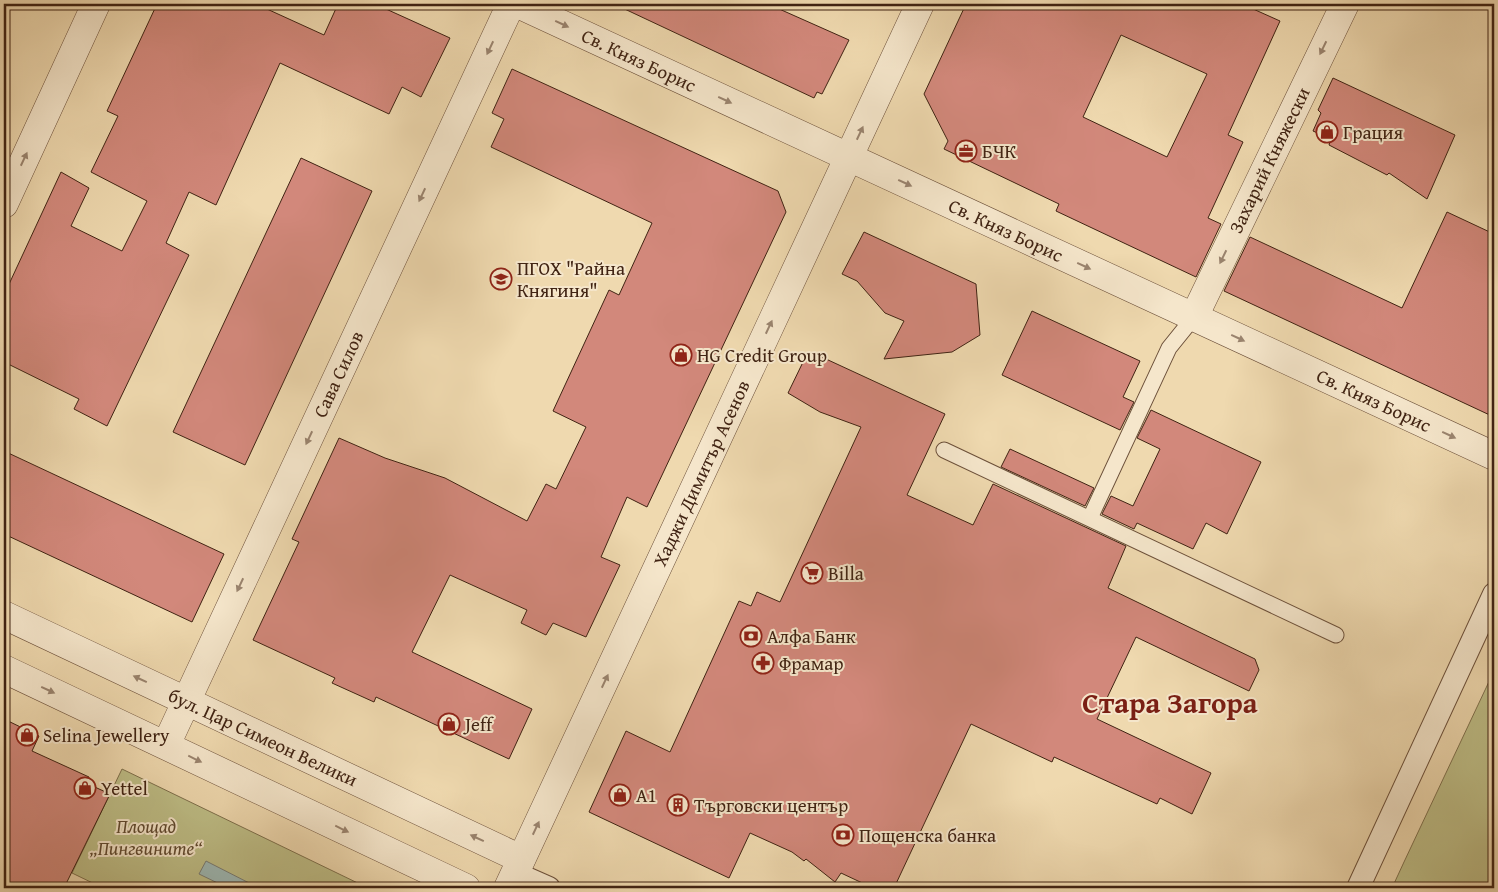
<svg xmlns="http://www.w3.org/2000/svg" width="1498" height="892" font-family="'Gentium Book Plus',serif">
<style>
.green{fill:#bebe87;stroke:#7f704d}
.water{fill:#9db8b4;stroke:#787c74}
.building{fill:#d2887b;stroke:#402313;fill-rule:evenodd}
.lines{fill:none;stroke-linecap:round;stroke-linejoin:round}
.service-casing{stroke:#6c503a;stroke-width:17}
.pedestrian-casing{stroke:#6c503a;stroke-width:24}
.minor-casing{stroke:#6c503a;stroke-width:29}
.tertiary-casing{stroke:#6c503a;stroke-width:29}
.service{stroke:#f5e6cb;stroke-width:15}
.pedestrian{stroke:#f5e6cb;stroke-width:22}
.minor{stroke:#f5e6cb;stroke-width:28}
.tertiary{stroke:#f5e6cb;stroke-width:28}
.oneway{fill:#9a846f}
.labels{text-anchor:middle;stroke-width:4;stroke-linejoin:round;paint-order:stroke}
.street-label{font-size:19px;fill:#402313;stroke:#f5e6cb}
.poi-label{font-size:19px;fill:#402313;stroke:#f5e6cb;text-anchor:start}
.park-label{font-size:19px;font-style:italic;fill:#604a30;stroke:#f5e6cb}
.town-label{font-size:29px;font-weight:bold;fill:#7a1f14;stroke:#f5e6cb}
</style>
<rect width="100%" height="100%" fill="#efd9af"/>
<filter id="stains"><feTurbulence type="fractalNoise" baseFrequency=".004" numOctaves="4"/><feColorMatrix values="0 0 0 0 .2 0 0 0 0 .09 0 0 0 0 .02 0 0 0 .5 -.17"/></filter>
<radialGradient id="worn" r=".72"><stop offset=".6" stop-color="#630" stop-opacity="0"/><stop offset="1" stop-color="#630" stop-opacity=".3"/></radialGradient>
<!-- green -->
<g class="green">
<polygon points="1494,671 1494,888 1392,888 1404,862"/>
<polygon points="122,769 368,888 103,888 72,873"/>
</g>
<!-- water -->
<polygon class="water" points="206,861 259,888 228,888 199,874"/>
<!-- building -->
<g class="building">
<polygon points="157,4 256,4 324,35 338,4 375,4 450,38 421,97 402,87 389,114 280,63 216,205 189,192 166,243 189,255 107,426 74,409 79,399 4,362 4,295 61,172 89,188 71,226 122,251 147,201 91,172 118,116 107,111"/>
<polygon points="614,4 768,4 849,40 822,94 817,92 814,98"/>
<path d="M966,4H1242L1280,21L1228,135L1243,142L1208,218L1221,224L1196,277L1056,211L1059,204L944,149L948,141L924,94ZM1121,35L1207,74L1167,157L1083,117Z"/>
<polygon points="512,69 778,191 786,212 647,507 627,497 601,557 620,565 586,637 553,623 546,635 521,623 527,610 450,575 412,652 532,709 509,759 376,697 374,702 332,683 335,678 253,640 299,542 292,539 339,438 385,458 445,478 527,521 546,484 556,489 586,427 553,411 609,290 619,295 652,223 491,147 504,119 492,113"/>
<polygon points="1333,78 1455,135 1427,199 1389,173 1387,175 1329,145 1331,139 1313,131 1321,113 1318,110"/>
<polygon points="301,158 372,191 245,465 173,432"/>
<polygon points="1447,212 1494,234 1494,417 1224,291 1250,237 1402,308"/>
<polygon points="864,232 976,284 980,335 952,352 884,359 904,321 885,313 857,281 842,274"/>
<polygon points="1032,311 1140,361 1123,397 1134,402 1120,430 1002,375"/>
<polygon points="813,353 945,414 907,495 973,525 993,484 1126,546 1108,588 1255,659 1259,670 1249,691 1136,637 1097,719 1211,773 1192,814 1160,798 1157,804 1054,757 1052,762 971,724 894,888 873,888 841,873 835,882 806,859 804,861 792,852 750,833 729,878 589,812 626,731 670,752 739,601 751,606 757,592 780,602 861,427 820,412 788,393 804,360 808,362"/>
<polygon points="1151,410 1261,462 1227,534 1206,523 1193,549 1137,523 1134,529 1102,514 1111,496 1133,506 1160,449 1137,438"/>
<polygon points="1010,449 1094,488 1085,506 1001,467"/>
<polygon points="4,451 224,554 192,622 4,534"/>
<polygon points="4,719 39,736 32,751 89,777 86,783 110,794 64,888 4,888"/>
</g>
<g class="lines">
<!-- service casing -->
<g class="service-casing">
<g id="service">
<polyline points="944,450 1336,635"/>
<polyline points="1090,518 1169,348 1194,317"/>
</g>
</g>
<!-- pedestrian casing -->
<g class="pedestrian-casing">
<g id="pedestrian">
<polyline points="515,873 549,888"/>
<polyline points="1358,888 1494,594"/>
</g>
</g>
<!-- minor casing -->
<g class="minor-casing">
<g id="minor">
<polyline points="518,4 1494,456"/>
<polyline points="4,204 96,4"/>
<polyline points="1194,317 1345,4"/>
<polyline points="166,745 511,4"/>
</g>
</g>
<!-- tertiary casing -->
<g class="tertiary-casing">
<g id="tertiary">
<polyline points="4,615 521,859"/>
<polyline points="4,669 466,888"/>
<polyline points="508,888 920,4"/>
</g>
</g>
<!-- service -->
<use href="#service" class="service"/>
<!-- pedestrian -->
<use href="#pedestrian" class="pedestrian"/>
<!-- minor -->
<use href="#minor" class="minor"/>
<!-- tertiary -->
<use href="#tertiary" class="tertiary"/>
</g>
<!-- one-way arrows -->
<defs><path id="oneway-solid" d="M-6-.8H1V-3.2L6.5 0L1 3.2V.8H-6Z" transform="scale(1.25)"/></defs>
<g class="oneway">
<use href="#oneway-solid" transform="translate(562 24) rotate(25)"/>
<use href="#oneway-solid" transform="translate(490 48) rotate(115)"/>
<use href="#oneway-solid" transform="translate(1323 48) rotate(116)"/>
<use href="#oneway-solid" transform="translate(725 100) rotate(25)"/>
<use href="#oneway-solid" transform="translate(860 133) rotate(-65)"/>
<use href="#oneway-solid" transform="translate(24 159) rotate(-65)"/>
<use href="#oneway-solid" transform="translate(905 183) rotate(25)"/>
<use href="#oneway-solid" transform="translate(422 195) rotate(115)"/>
<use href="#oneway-solid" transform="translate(1223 257) rotate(116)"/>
<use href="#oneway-solid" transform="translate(1084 266) rotate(25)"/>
<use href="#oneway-solid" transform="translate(769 327) rotate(-65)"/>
<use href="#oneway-solid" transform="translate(1238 338) rotate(25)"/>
<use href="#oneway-solid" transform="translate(1449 435) rotate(25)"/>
<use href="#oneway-solid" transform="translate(309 438) rotate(115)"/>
<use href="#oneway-solid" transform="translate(240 585) rotate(115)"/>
<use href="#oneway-solid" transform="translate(140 679) rotate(-155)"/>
<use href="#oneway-solid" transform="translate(605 681) rotate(-65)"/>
<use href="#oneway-solid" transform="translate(48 690) rotate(25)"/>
<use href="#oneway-solid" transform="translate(195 759) rotate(26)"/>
<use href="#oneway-solid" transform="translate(536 828) rotate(-65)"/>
<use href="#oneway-solid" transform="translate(342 829) rotate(26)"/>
<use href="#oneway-solid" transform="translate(477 838) rotate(-155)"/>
</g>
<!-- icons -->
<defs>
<g id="shop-ring" transform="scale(1.125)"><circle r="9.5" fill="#f5e6cb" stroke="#8f2418" stroke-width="1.5"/><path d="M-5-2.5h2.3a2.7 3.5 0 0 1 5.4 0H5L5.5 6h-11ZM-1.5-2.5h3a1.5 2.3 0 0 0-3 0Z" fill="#8f2418"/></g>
<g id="office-ring" transform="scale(1.125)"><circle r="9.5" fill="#f5e6cb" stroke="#8f2418" stroke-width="1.5"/><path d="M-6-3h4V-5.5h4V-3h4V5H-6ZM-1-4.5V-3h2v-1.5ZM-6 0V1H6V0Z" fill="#8f2418"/></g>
<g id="school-ring" transform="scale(1.125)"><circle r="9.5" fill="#f5e6cb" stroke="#8f2418" stroke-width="1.5"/><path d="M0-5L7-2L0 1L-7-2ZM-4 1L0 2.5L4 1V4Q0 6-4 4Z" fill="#8f2418"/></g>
<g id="supermarket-ring" transform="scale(1.125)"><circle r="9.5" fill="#f5e6cb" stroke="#8f2418" stroke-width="1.5"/><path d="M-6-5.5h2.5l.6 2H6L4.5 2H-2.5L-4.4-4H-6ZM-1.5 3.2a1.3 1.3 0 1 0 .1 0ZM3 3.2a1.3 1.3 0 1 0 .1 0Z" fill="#8f2418"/></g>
<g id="bank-ring" transform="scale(1.125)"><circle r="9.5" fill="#f5e6cb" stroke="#8f2418" stroke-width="1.5"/><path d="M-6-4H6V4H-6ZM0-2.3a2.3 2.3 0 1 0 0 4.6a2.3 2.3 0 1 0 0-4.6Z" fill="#8f2418"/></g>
<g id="pharmacy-ring" transform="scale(1.125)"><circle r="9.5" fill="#f5e6cb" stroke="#8f2418" stroke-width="1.5"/><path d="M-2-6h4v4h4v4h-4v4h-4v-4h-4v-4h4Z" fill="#8f2418"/></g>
<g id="building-ring" transform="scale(1.125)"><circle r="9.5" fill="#f5e6cb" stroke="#8f2418" stroke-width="1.5"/><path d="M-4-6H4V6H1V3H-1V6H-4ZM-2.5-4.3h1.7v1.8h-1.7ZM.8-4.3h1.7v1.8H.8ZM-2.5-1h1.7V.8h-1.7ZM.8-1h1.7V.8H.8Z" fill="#8f2418"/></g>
</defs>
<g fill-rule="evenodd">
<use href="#shop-ring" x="1327" y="132"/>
<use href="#office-ring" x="966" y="151"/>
<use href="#school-ring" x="501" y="279"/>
<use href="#shop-ring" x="681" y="355"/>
<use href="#supermarket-ring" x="812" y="573"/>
<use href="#bank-ring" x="751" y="636"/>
<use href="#pharmacy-ring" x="763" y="663"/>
<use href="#shop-ring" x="449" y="724"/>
<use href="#shop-ring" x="27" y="735"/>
<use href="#shop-ring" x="85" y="788"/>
<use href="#shop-ring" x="620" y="795"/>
<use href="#building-ring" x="678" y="805"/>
<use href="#bank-ring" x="843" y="835"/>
</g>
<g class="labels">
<!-- street labels -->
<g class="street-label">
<text transform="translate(639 60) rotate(25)" y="7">Св. Княз Борис</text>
<text transform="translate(1269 160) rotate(-64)" y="7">Захарий Княжески</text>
<text transform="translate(1006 230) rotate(25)" y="7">Св. Княз Борис</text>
<text transform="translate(338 374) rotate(-65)" y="7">Сава Силов</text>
<text transform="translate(1374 400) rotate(25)" y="7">Св. Княз Борис</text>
<text transform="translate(701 473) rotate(-65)" y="7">Хаджи Димитър Асенов</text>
<text transform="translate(263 737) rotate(25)" y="7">бул. Цар Симеон Велики</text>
</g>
<!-- poi labels -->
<g class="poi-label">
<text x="1343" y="139">Грация</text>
<text x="982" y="158">БЧК</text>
<text x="517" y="275">ПГОХ "Райна<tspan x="517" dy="22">Княгиня"</tspan></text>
<text x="697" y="362">HG Credit Group</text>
<text x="828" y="580">Billa</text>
<text x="767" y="643">Алфа Банк</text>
<text x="779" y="670">Фрамар</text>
<text x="465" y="731">Jeff</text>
<text x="43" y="742">Selina Jewellery</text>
<text x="101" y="795">Yettel</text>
<text x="636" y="802">A1</text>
<text x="694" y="812">Търговски център</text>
<text x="859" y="842">Пощенска банка</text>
</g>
<!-- park labels -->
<g class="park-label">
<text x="146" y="833">Площад<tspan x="146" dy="22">„Пингвините“</tspan></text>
</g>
<!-- town labels -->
<g class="town-label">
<text x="1170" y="713">Стара Загора</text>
</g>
</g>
<!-- margin -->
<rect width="1498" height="892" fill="none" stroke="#efd9af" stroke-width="20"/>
<rect x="5" y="5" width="1488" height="882" fill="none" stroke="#402313" stroke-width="2.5"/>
<rect x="10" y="10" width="1478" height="872" fill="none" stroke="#402313"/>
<rect width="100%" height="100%" filter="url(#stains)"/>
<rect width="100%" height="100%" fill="url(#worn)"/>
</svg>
